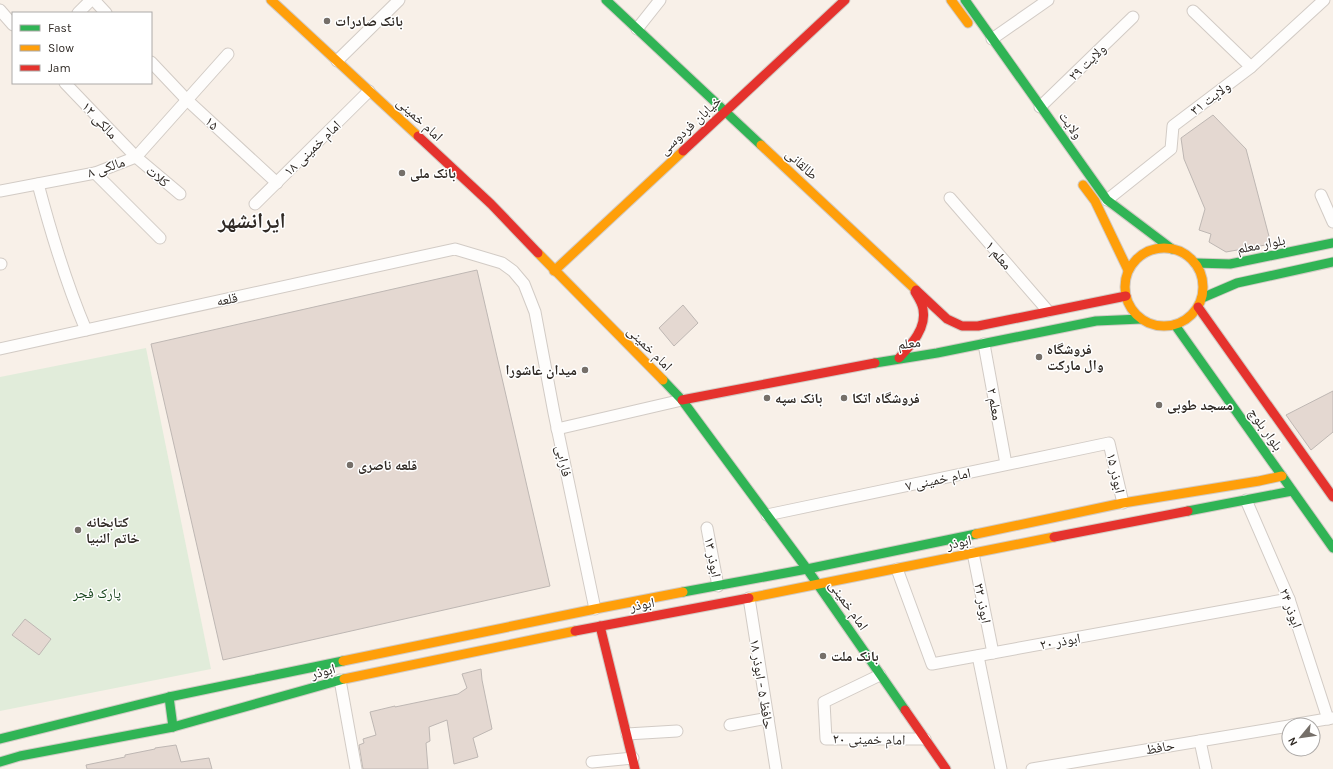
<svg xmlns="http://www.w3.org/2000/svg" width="1333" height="769" font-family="Karla,'Noto Naskh Arabic',sans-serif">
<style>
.green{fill:#e1ecda}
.building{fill:#e4d8d1;stroke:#beb7b3}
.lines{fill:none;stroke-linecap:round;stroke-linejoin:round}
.street-casing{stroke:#d2cbc5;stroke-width:13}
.fast-casing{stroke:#d2cbc5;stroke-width:11}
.slow-casing{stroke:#d2cbc5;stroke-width:11}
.jam-casing{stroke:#d2cbc5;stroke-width:11}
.street{stroke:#fefdfc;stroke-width:11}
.fast{stroke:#30b455;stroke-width:9}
.slow{stroke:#ff9f0a;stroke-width:9}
.jam{stroke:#e5322d;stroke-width:9}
.poi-dot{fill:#756f69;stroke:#fff;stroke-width:1.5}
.labels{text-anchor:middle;stroke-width:3;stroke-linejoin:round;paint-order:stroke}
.poi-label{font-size:14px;font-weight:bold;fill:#2f2924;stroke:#fff;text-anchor:start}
.street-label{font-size:14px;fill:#2f2924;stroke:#fff}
.park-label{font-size:14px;fill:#17451c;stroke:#fff}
.town-label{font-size:22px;font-weight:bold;fill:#2f2924;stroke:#fff}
</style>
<rect width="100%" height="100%" fill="#f8f0e8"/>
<!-- green -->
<polygon class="green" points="146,348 211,669 0,711 0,377"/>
<!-- building -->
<g class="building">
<polygon points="1213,115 1246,149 1271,244 1226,252 1209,242 1211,234 1199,230 1205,209 1184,159 1181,138"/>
<polygon points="477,270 550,586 223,660 151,344"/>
<polygon points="683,305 698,323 674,346 659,328"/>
<polygon points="1333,391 1333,432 1311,450 1286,415"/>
<polygon points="25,619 51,639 39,655 12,635"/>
<polygon points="481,669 482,680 492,729 473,738 478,757 454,764 447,720 429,727 430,741 426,743 428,769 363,769 359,745 364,743 363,739 376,735 370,712 395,706 395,707 458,694 467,688 462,674"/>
<polygon points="176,745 181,762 209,758 212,769 87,769 86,765 125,757 125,755 155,749 155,748"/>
</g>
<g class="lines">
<!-- street casing -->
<g class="street-casing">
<g id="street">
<polyline points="94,0 106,13"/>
<polyline points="0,10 13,25"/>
<polyline points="1193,11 1251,67"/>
<polyline points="78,13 91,0"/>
<polyline points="637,29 660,0"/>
<polyline points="992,39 1048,0"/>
<polyline points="337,61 399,0"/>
<polyline points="151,62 186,99 277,183"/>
<polyline points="65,83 136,157 180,194"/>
<polyline points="1040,107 1133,17"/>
<polyline points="95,173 160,238"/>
<path d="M38,184C51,233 66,283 86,330"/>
<polyline points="0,191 95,173 136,157 228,54"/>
<polyline points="1321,195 1333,222"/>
<polyline points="950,198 1048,311"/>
<polyline points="1107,200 1171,149 1173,126 1251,67 1324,0"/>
<polyline points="255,204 369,91"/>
<polyline points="0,264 1,264"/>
<polyline points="984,344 1006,464"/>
<polyline points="0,349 455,249 502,263 513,271 524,284 535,312 554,413 595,609"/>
<polyline points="557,429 682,400"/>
<polyline points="1246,500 1289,599 1328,719"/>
<polyline points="767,515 1109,443 1123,503"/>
<polyline points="707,528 718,586"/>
<polyline points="973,553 993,653"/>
<polyline points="897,569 932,664 1289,599"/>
<polyline points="749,598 776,769"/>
<polyline points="978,656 1001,769"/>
<polyline points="880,675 824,702 826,739 925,739"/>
<polyline points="340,680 356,769"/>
<polyline points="730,725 768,718"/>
<polyline points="1292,725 1333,718"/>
<polyline points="627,734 677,731"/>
<polyline points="1200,741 1206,769"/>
<polyline points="592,762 633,758"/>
<polyline points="1032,769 1289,726"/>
</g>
</g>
<!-- fast casing -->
<g class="fast-casing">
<g id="fast">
<polyline points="606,0 761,145"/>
<polyline points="965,0 1107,200 1172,249"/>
<polyline points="1195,263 1230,264 1333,243"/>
<polyline points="1202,298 1237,283 1333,262"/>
<polyline points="1175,325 1333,548"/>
<polyline points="875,363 937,353 1096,321 1141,319"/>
<polyline points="663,380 682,400 807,569 905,710"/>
<polyline points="1188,511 1292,491"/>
<polyline points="683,592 807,569 976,534"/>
<polyline points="169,697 173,727"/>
<polyline points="0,739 169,697 343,661"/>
<polyline points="0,762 20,756 173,727 344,679"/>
</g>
</g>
<!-- slow casing -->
<g class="slow-casing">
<g id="slow">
<polyline points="271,0 418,136"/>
<polyline points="951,0 968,23"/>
<polyline points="761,145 916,290"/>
<polyline points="1083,185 1095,201 1128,270"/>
<circle cx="1164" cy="287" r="39"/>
<polyline points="538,253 663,380"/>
<polyline points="554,271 683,151"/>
<polyline points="976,534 1123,503 1259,481 1282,476"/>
<polyline points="749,598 1054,537"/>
<polyline points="343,661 595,609 683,592"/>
<polyline points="344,679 575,631"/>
</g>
</g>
<!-- jam casing -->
<g class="jam-casing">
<g id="jam">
<polyline points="418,136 491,204 538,253"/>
<polyline points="683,151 845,0"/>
<polyline points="916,290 947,319 962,326 978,326 1126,296"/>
<polyline points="1198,307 1333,497"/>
<path d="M899,358C911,345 927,328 923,309C922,303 918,297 915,292"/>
<polyline points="682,400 875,363"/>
<polyline points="1054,537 1188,511"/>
<polyline points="600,626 635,769"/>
<polyline points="575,631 749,598"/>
<polyline points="905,710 946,769"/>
</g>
</g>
<!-- street -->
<use href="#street" class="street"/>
<!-- fast -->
<use href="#fast" class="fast"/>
<!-- slow -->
<use href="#slow" class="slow"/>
<!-- jam -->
<use href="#jam" class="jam"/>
</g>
<!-- markers -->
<g class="poi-dot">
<circle cx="327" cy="21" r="4"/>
<circle cx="402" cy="173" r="4"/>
<circle cx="1039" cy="357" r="4"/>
<circle cx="585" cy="370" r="4"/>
<circle cx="767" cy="398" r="4"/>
<circle cx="844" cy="398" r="4"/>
<circle cx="1159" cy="405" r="4"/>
<circle cx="350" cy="465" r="4"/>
<circle cx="78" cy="530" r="4"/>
<circle cx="823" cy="656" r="4"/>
</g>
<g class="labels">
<!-- poi labels -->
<g class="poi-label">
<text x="335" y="26">بانک صادرات</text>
<text x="410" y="178">بانک ملی</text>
<text x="1047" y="354">فروشگاه<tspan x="1047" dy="16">وال مارکت</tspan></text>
<text x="577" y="375" text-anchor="end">میدان عاشورا</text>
<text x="775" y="403">بانک سپه</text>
<text x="852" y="403">فروشگاه اتکا</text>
<text x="1167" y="410">مسجد طوبی</text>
<text x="358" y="470">قلعه ناصری</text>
<text x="86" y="527">کتابخانه<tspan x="86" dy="16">خاتم النبیا</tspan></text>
<text x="831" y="661">بانک ملت</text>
</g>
<!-- street labels -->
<g class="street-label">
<text transform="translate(1087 62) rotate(-44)" y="5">ولایت ۲۹</text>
<text transform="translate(1210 98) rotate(-37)" y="5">ولایت ۳۱</text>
<text transform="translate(420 119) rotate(43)" y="5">امام خمینی</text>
<text transform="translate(100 120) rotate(47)" y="5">مالکی ۱۲</text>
<text transform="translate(212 123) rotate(43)" y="5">۱۵</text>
<text transform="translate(690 125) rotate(-43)" y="5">خیابان فردوسی</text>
<text transform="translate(1071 125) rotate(54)" y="5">ولایت</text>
<text transform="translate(312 148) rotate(-44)" y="5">امام خمینی ۱۸</text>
<text transform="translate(802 164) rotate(43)" y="5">طالقانی</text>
<text transform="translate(106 167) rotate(-18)" y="5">مالکی ۸</text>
<text transform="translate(158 176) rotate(39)" y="5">کلات</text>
<text transform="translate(1261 244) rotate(-11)" y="5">بلوار معلم</text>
<text transform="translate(999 255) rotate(50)" y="5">معلم ۱</text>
<text transform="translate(227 299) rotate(-12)" y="5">قلعه</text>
<text transform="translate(909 343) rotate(-7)" y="5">معلم</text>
<text transform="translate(650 348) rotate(45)" y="5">امام خمینی</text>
<text transform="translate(995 404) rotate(80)" y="5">معلم ۲</text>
<text transform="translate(1266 429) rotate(55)" y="5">بلوار بلوچ</text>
<text transform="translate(564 461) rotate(78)" y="5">فارابی</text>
<text transform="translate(1116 473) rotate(77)" y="5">ابوذر ۱۵</text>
<text transform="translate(938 479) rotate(-12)" y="5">امام خمینی ۷</text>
<text transform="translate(959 542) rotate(-12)" y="5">ابوذر</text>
<text transform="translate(713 557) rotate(79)" y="5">ابوذر ۱۳</text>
<text transform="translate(983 603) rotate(79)" y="5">ابوذر ۲۲</text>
<text transform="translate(642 604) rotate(-11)" y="5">ابوذر</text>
<text transform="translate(849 605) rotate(55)" y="5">امام خمینی</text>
<text transform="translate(1291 608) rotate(70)" y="5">ابوذر ۲۴</text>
<text transform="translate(1060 641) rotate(-10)" y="5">ابوذر ۲۰</text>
<text transform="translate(323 671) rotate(-15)" y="5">ابوذر</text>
<text transform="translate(762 684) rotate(81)" y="5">حافظ ۵ - ابوذر ۱۸</text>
<text transform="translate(869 739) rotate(1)" y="5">امام خمینی ۲۰</text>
<text transform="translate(1160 747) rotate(-10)" y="5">حافظ</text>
</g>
<!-- park labels -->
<g class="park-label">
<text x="97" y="598">پارک فجر</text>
</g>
<!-- town labels -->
<g class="town-label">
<text x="252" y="228">ایرانشهر</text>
</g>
</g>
<!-- legend -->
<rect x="12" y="12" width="140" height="72" fill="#ffffff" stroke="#aca9a7"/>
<rect x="20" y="25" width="20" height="6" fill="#30b455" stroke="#aca9a7"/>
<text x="48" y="32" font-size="12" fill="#2f2924">Fast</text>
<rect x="20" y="45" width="20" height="6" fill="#ff9f0a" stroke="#aca9a7"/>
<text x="48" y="52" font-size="12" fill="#2f2924">Slow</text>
<rect x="20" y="65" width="20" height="6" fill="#e5322d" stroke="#aca9a7"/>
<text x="48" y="72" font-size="12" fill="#2f2924">Jam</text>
<!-- north arrow -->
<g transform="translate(1301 737) rotate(241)"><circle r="19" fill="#ffffff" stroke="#aca9a7"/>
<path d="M0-3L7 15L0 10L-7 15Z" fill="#756f69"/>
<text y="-6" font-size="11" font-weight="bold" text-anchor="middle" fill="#2f2924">N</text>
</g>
</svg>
